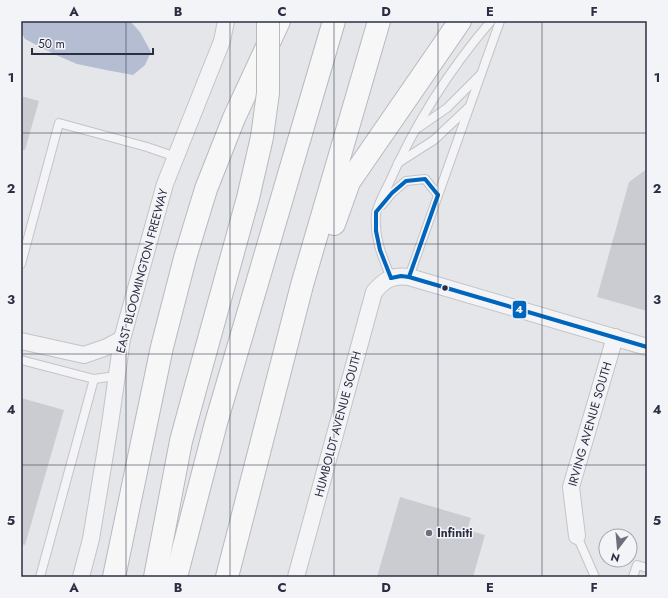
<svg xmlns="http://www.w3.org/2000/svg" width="668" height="598" font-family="Jost,sans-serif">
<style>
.water{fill:#b5bdd3}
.building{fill:#cbccd1}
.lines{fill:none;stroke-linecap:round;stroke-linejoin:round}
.service-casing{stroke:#c3c4c8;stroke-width:10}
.minor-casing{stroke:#c3c4c8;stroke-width:18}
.motorway-casing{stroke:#b7b9be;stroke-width:24}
.service{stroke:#f4f4f6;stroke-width:8}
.minor{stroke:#f4f4f6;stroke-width:16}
.motorway{stroke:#f7f7f8;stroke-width:22}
.motorway-bridge-casing{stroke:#b7b9be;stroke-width:24;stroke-linecap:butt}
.motorway-bridge{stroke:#f7f7f8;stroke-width:22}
.bus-1-casing{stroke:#f3f4f8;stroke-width:7}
.bus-1{stroke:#0065bd;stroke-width:4}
.grid{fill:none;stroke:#2c2f43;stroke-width:1;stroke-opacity:0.55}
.bus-dot{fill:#2c2f43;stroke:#f3f4f8;stroke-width:1.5}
.poi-dot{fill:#6d6f7d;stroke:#f3f4f8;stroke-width:1.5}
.labels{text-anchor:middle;stroke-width:3;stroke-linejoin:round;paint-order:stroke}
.street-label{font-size:12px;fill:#2c2f43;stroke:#f3f4f8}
.poi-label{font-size:12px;font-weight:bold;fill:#2c2f43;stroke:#f3f4f8;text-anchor:start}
.line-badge{stroke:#f3f4f8;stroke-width:1.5}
.badge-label{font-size:11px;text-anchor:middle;font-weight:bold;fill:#fff}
.neatline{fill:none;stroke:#2c2f43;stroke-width:1.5}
.grid-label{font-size:13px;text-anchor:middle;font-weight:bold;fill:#2c2f43}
</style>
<rect width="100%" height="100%" fill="#e5e6ea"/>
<!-- water -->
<polygon class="water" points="21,21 130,21 140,32 151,52 145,65 133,75 106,70 77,64 56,55 25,39 21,31"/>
<!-- building -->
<g class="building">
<polygon points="21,96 39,101 25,150 21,150"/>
<polygon points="647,169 647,311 597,297 629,182"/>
<polygon points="21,398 64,410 25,545 21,544"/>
<polygon points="400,497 471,518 467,530 485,535 473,577 377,577"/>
</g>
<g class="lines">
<!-- service casing -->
<g class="service-casing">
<g id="service">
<polyline points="418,128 447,108 480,75"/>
<polyline points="398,163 434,140 469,107"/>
<polyline points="382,205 392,193 406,181 425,179 438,195"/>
<polyline points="21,264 59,123 147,147 176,157"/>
<polyline points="409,277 500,21"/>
<path d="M391,278C382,256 374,238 376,214C377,206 385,191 389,183C415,124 449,70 491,21"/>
<polyline points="21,360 94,379 116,376"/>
<polyline points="577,536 595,577"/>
<polyline points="40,577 94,379"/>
<polyline points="633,577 637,565 647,568"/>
</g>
</g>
<!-- minor casing -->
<g class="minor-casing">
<g id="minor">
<polyline points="21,341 84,355 107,347 122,339"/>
<polyline points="577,536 571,487 615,337"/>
<polyline points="81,577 91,539 110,424 122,339 165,184 222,41 226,21"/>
<path d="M296,577L374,292C385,279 393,275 409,277L647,347"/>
</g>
</g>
<!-- motorway casing -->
<g class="motorway-casing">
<g id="motorway">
<polyline points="334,224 349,182 460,21"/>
<polyline points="114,577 162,347 185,258 206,189 234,118 279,21"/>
<polyline points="155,577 181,441 196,386"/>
<polyline points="176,577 216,423 334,21"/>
<polyline points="227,577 302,285 379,21"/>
</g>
</g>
<!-- service -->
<use href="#service" class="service"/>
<!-- minor -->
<use href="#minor" class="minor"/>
<!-- motorway -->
<use href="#motorway" class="motorway"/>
<!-- motorway-bridge casing -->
<g class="motorway-bridge-casing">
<polyline id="motorway-bridge" points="196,386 248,198 262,137 268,93 268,21"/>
</g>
<!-- motorway-bridge -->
<use href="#motorway-bridge" class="motorway-bridge"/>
<!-- bus-1 casing -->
<g class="bus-1-casing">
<g id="bus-1">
<polyline points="409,277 438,195"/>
<polyline points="391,278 401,276 409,277 647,347"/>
<polyline points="391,278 380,250 376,231 376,212 392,193 406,181 425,179 438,195"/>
</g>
</g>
<!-- bus-1 -->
<use href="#bus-1" class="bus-1"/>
</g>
<!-- grid -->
<path class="grid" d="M126,21V577M230,21V577M334,21V577M438,21V577M542,21V577M21,133H647M21,244H647M21,354H647M21,465H647"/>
<!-- markers -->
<circle class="bus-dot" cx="445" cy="288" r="3.5"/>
<circle class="poi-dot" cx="429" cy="533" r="4"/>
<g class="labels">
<!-- street labels -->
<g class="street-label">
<text transform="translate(142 271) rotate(-75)" y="4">EAST BLOOMINGTON FREEWAY</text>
<text transform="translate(338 424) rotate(-75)" y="4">HUMBOLDT AVENUE SOUTH</text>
<text transform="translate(590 424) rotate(-74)" y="4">IRVING AVENUE SOUTH</text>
</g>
<!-- poi labels -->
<g class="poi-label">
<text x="437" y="537">Infiniti</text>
</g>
</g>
<rect class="line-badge" x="512" y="300" width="15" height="19" rx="4" fill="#0065bd"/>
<g class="badge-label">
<text x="519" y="313">4</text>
</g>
<!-- border -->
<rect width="668" height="598" fill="none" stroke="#f3f4f8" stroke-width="44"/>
<!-- north arrow -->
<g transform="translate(618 548) rotate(196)"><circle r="19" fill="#f3f4f8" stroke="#a3a5b0"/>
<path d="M0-3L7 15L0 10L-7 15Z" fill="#6d6f7d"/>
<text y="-6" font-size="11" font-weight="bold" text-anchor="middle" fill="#2c2f43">N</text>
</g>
<!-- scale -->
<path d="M32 48v6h121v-6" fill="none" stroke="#2c2f43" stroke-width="2"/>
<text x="38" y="48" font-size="12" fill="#2c2f43" stroke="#f3f4f8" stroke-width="3" paint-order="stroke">50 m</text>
<rect x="22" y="22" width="624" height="554" class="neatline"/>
<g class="grid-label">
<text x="74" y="16">A</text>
<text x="178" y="16">B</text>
<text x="282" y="16">C</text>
<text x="386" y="16">D</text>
<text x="490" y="16">E</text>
<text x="594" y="16">F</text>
<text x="11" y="82">1</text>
<text x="657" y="82">1</text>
<text x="11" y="193">2</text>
<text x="657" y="193">2</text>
<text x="11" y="304">3</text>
<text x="657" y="304">3</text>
<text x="11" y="414">4</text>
<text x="657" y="414">4</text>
<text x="11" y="525">5</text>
<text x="657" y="525">5</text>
<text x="74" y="592">A</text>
<text x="178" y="592">B</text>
<text x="282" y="592">C</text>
<text x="386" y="592">D</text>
<text x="490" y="592">E</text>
<text x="594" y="592">F</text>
</g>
</svg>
